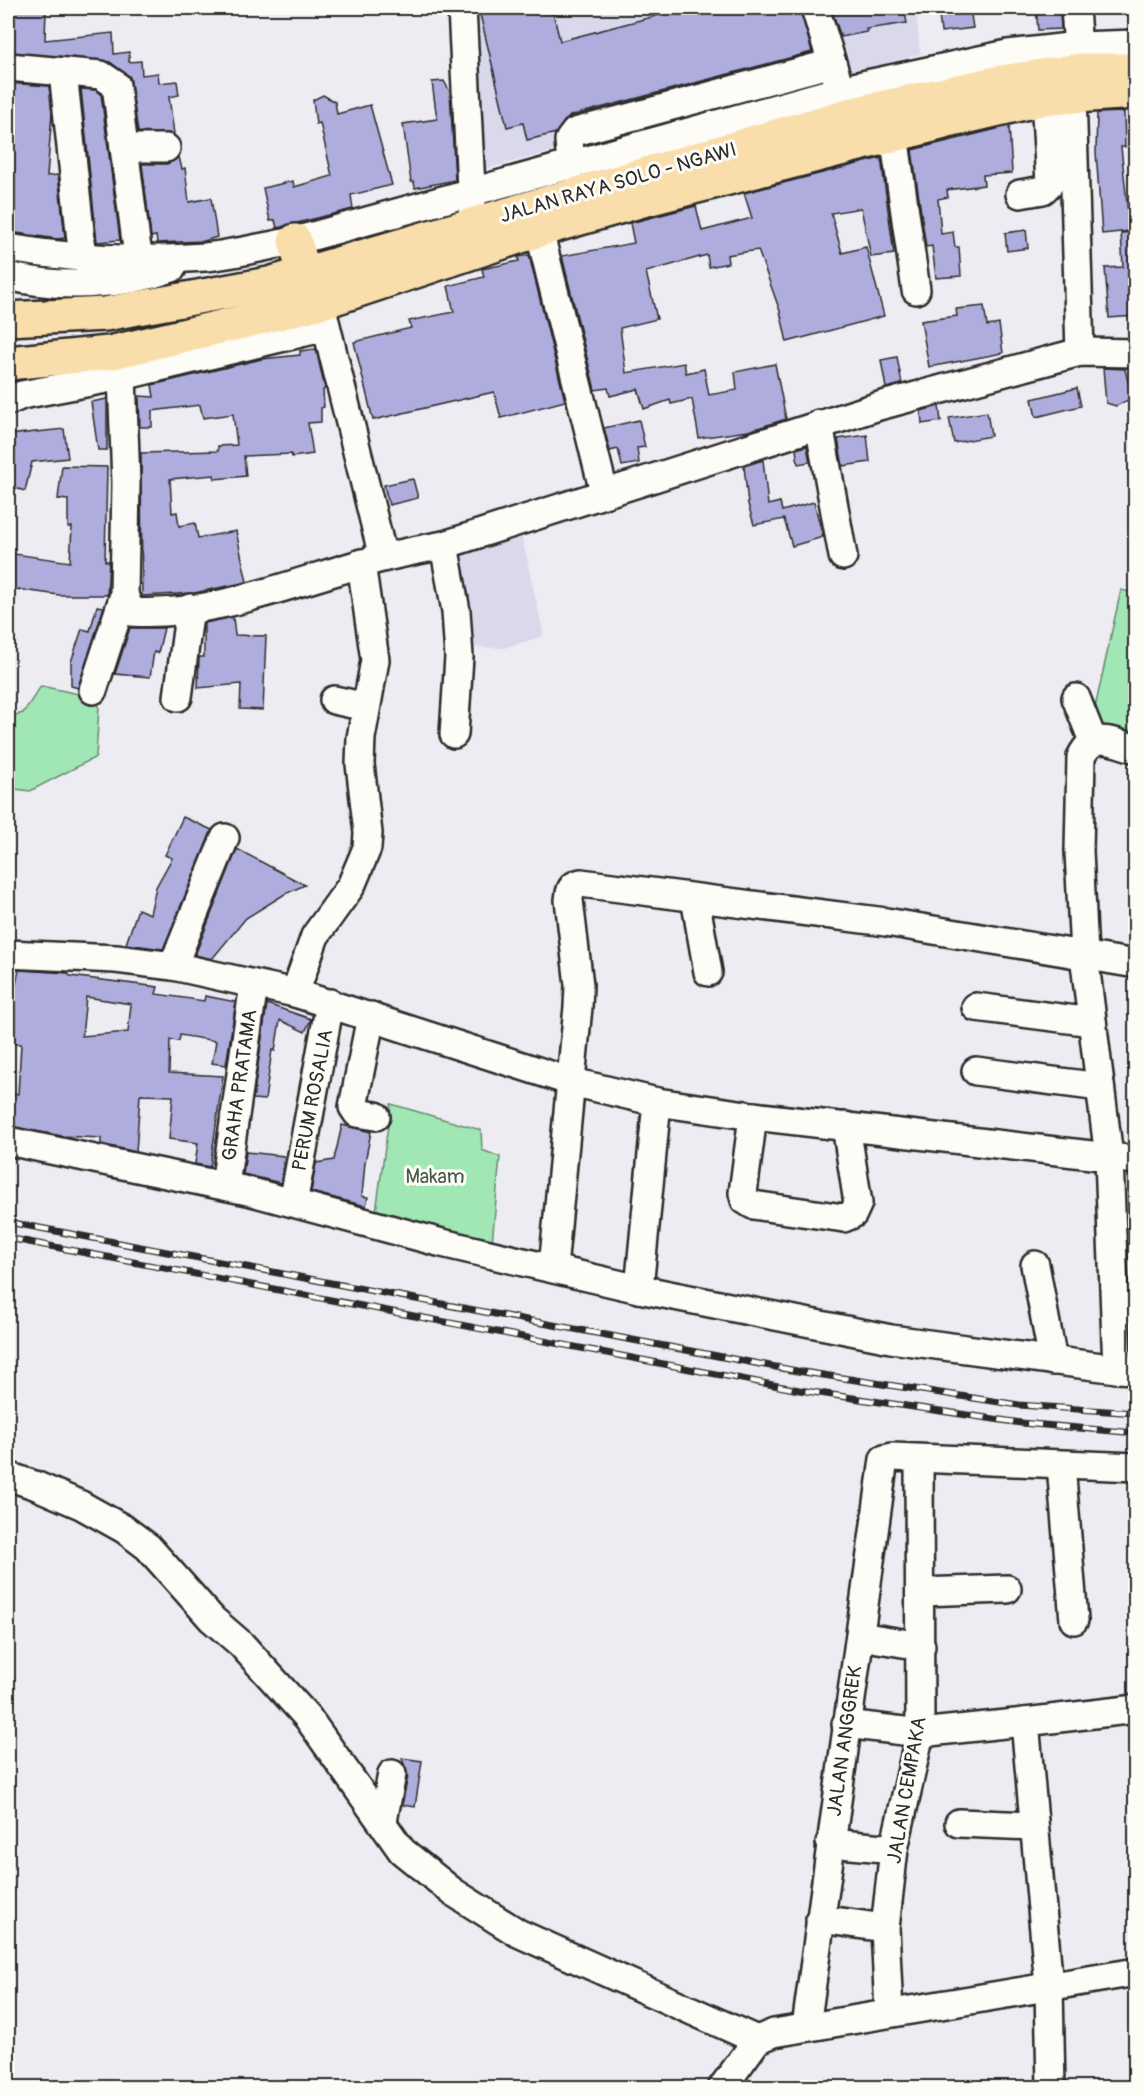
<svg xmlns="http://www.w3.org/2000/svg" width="1143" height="2095" font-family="Pangolin,sans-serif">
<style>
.built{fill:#dad9ec}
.green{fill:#a0e7b5;stroke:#668970;stroke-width:1.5}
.building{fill:#afadde;stroke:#2b2b2b;stroke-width:1.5;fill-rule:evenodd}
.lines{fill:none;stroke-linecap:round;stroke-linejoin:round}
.minor-casing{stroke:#2b2b2b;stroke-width:32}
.highway-casing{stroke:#2b2b2b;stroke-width:38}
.minor{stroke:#fdfcf7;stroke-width:27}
.highway{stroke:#f9deab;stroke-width:33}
.rail-casing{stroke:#2b2b2b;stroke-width:7}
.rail{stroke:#fdfcf7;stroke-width:4.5;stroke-dasharray:14;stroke-linecap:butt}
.labels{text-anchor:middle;stroke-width:6;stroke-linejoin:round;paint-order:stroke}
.street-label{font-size:20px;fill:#2b2b2b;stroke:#fdfcf7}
.park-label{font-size:20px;fill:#485a4e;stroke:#fdfcf7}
</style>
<rect width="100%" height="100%" fill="#edecf2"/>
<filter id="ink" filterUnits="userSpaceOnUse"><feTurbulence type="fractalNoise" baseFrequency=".0167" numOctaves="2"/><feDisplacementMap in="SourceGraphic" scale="12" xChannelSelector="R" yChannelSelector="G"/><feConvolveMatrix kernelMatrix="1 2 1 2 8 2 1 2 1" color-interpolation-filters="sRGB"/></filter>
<g filter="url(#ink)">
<!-- built -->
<g class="built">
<polygon points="472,8 916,8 920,54 482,170"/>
<polygon points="520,528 544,636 504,648 464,647 449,548"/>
</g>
<!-- green -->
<g class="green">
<polygon points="1121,590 1135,593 1135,742 1091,726"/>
<polygon points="41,686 88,696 99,706 96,757 30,791 8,788 8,717 23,713"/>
<polygon points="391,1104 481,1130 482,1150 500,1157 492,1243 375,1219"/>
</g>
<!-- building -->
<g class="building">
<polygon points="8,8 46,8 45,40 113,33 114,54 129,52 129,62 141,61 142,75 158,73 159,83 177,81 179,95 169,97 174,134 138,132 130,77 110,62 8,52"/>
<polygon points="488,8 552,8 560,41 686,8 800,8 812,52 570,116 556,133 527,140 523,123 507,127 479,10"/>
<polygon points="831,8 904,8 907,23 866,29 867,32 841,37"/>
<polygon points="938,8 970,8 973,28 941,32"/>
<polygon points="1036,8 1060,8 1061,29 1038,30"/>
<polygon points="444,81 450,92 455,180 415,188 414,182 411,182 403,124 437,119 432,82"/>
<polygon points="8,83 49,86 52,113 47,176 58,175 65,238 57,239 10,232"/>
<polygon points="81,89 96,90 101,94 120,240 97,242"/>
<polygon points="323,95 335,102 337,114 370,105 392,185 351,195 353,209 277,228 275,220 270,221 263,188 293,181 294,187 332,176 320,123 316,124 313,100"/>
<polygon points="1124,112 1125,147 1121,147 1130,231 1102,234 1096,152 1097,113"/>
<polygon points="1009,126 1012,173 983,175 984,185 947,190 948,197 938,199 941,234 953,232 955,247 959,247 961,276 936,278 932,246 926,247 912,150"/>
<polygon points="179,157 182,169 185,168 189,202 211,198 217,237 204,241 157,243 156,236 151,237 142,164 167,164"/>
<polygon points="881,158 894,254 871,257 861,208 831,213 842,253 866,247 884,316 787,342 780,311 758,250 727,255 728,263 709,267 707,255 646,272 657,319 620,328 626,373 684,363 686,373 704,369 709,395 737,390 735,372 775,364 786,419 748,431 699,438 692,399 671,404 670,400 644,409 638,389 610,396 608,388 595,390 562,256 634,243 630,223 696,206 702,231 752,218 744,193"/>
<polygon points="1026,230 1028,248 1007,251 1005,233"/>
<polygon points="1136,232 1136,316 1109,318 1105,268 1123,267 1121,233"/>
<polygon points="529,255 565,401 501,418 494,392 373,420 354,342 411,328 409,321 454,312 448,286 484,277 482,269 519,261 518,257"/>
<polygon points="984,306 987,326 999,324 1003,353 929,367 921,321 957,316 956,309"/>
<polygon points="316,349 325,389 323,390 324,407 321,408 321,422 308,423 313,454 292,457 291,454 244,456 246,476 215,479 214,475 170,479 172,513 177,512 179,526 195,523 198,538 236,531 247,582 194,593 142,596 141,453 218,451 218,446 237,445 233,414 203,418 200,405 152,411 152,427 140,427 139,396 154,397 152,385 262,359 300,355 300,351"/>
<polygon points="897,357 902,384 886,388 881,360"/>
<polygon points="1103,368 1125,369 1132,398 1116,406 1106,403"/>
<polygon points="1077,388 1081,406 1036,417 1032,399"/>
<polygon points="107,399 107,450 98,450 91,402"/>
<polygon points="939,406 941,421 922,424 921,411"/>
<polygon points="987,412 991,436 954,443 949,418"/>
<polygon points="639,420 645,447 637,448 639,463 622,466 618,449 610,451 604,428"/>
<polygon points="64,429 68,458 32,462 25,491 8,486 8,435"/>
<polygon points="867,435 870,462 843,466 838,439"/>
<polygon points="807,446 810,462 798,464 796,449"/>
<polygon points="763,460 768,505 780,502 782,511 814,502 823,537 792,546 784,519 754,525 748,504 744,466"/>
<polygon points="62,466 107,467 105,561 109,561 107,595 59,595 8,588 8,553 70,562 72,527 68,527 68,500 58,499"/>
<polygon points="413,479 418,498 389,505 384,485"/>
<polygon points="97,606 104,607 78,688 71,686 71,662 82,629 90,631"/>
<polygon points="233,617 235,635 266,636 263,710 240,709 241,684 198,688 199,657 204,657 204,623"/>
<polygon points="130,628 164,628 158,653 154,652 150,677 115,674"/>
<polygon points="183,817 212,830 163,949 126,944 138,909 150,914 156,887 172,858 165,855"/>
<polygon points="237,849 305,885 285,894 246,918 212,959 195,955"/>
<path d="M19,970L68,973L70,976L158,987L156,994L204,1001L205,996L236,1002L226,1065L212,1063L216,1041L180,1035L179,1041L170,1040L169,1073L223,1076L210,1167L195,1164L198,1143L169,1139L173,1096L140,1095L136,1152L101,1144V1138L62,1136L8,1126V1093L18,1094L21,1044H8V982L16,984ZM86,997L131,1004L128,1032L82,1036Z"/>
<polygon points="267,1004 311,1019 305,1032 280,1020 275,1051 272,1050 265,1100 253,1099"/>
<polygon points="342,1125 371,1132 365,1162 362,1196 368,1197 366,1206 311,1192 316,1163 334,1160"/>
<polygon points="246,1152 284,1156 281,1183 243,1174"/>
<polygon points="402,1758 422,1761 415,1807 402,1805 408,1776"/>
</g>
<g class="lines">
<!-- minor casing -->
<g class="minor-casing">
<g id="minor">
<polyline points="462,8 472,208"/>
<polyline points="815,8 837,79"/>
<polyline points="1075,8 1079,63"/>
<polyline points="8,67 101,75 116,85 137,249 143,258"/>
<polyline points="63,72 83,259"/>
<polyline points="1072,94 1080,352"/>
<polyline points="894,135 916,290"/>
<polyline points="124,148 166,148"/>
<polyline points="571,167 569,140 575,132 832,63"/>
<polyline points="1020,194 1043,190 1050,183 1045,98"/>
<polyline points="539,230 604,492"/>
<path d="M8,248C72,259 139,262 205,257C235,254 265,246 295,241L844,89L1008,54L1078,46L1136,44"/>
<path d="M8,276C60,289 121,286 172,268"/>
<polyline points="322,309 383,557"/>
<polyline points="8,401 22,395 122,376 326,327"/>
<polyline points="819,424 843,556"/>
<polyline points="444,545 456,611 459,657 454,734"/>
<path d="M124,595L131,612C212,617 288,584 364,563C390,555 417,550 444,545L879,406L1080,352L1136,353"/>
<polyline points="93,690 124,595 126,483 122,376"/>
<polyline points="178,697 190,608"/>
<polyline points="1076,698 1093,741"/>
<polyline points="334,700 366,707"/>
<path d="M1136,749C1113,742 1094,730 1081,757L1079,851L1084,955L1109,1157L1136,1160"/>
<polyline points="695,898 708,972"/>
<polyline points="8,954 116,959 173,966 295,993 572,1082 657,1102 753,1116 1109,1157 1117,1369 1136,1370"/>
<polyline points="173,966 225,838"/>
<polyline points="295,993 315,936 351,886 367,848 368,833 360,764 361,738 375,660 361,563"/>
<polyline points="976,1007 1092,1022"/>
<polyline points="371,1016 353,1107 357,1113 376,1116"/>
<polyline points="976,1071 1100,1087"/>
<polyline points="753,1116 743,1193 745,1200 753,1205 844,1218 853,1214 858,1203 846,1126"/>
<polyline points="8,1141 248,1191 442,1243 639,1289 891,1339 1117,1369"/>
<polyline points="225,1185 254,984"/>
<polyline points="294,1198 330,1003"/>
<polyline points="1035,1265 1053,1361"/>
<path d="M553,1268L578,1007L579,985L569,900C570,890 571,885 581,883L886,922L1136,964"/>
<polyline points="639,1289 657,1102"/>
<polyline points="1061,1465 1074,1620"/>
<polyline points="8,1476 37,1486 81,1505 124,1529 148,1547 212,1619 241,1644 308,1718 402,1851 453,1892 518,1933 757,2040"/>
<polyline points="921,1592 1007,1589"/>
<polyline points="860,1636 921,1646"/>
<polyline points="846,1724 920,1733 1025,1722"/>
<polyline points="383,1821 392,1774"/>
<polyline points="959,1823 1033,1826"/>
<polyline points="830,1843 894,1849"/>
<polyline points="820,1919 885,1928"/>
<polyline points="889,2013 885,1928 894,1849 920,1733 919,1459"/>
<polyline points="806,2027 884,1459 892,1457 1136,1467"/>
<polyline points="722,2088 757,2040 774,2033 1136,1972"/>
<polyline points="1051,2088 1049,1986 1025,1722 1136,1709"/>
</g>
</g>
<!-- highway casing -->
<g class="highway-casing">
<g id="highway">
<polyline points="295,241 304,273"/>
<polyline points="8,319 105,314 269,284 848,115 995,83 1080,70 1136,70"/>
<polyline points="8,363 109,353 263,317 325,301 539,230 643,200 948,121 1045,98 1136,92"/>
</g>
</g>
<!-- minor -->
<use href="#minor" class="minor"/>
<!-- highway -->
<use href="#highway" class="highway"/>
<!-- rail casing -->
<g class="rail-casing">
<g id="rail">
<polyline points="8,1222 797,1371 1019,1405 1136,1413"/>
<polyline points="8,1238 799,1390 1021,1423 1136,1433"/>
</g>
</g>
<!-- rail -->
<use href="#rail" class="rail"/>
</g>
</g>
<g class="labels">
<!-- street labels -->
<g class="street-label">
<text transform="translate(618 182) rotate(-16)" y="7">JALAN RAYA SOLO - NGAWI</text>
<text transform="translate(239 1085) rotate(-82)" y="7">GRAHA PRATAMA</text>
<text transform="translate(312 1100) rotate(-79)" y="7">PERUM ROSALIA</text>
<text transform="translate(844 1741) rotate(-82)" y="7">JALAN ANGGREK</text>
<text transform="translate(906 1790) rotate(-80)" y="7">JALAN CEMPAKA</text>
</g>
<!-- park labels -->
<g class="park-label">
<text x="435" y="1183">Makam</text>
</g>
</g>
<!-- margin -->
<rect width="1143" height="2095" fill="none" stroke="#fdfcf7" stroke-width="30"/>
<rect x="15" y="15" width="1113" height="2065" fill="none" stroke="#2b2b2b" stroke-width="2" filter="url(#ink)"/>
</svg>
